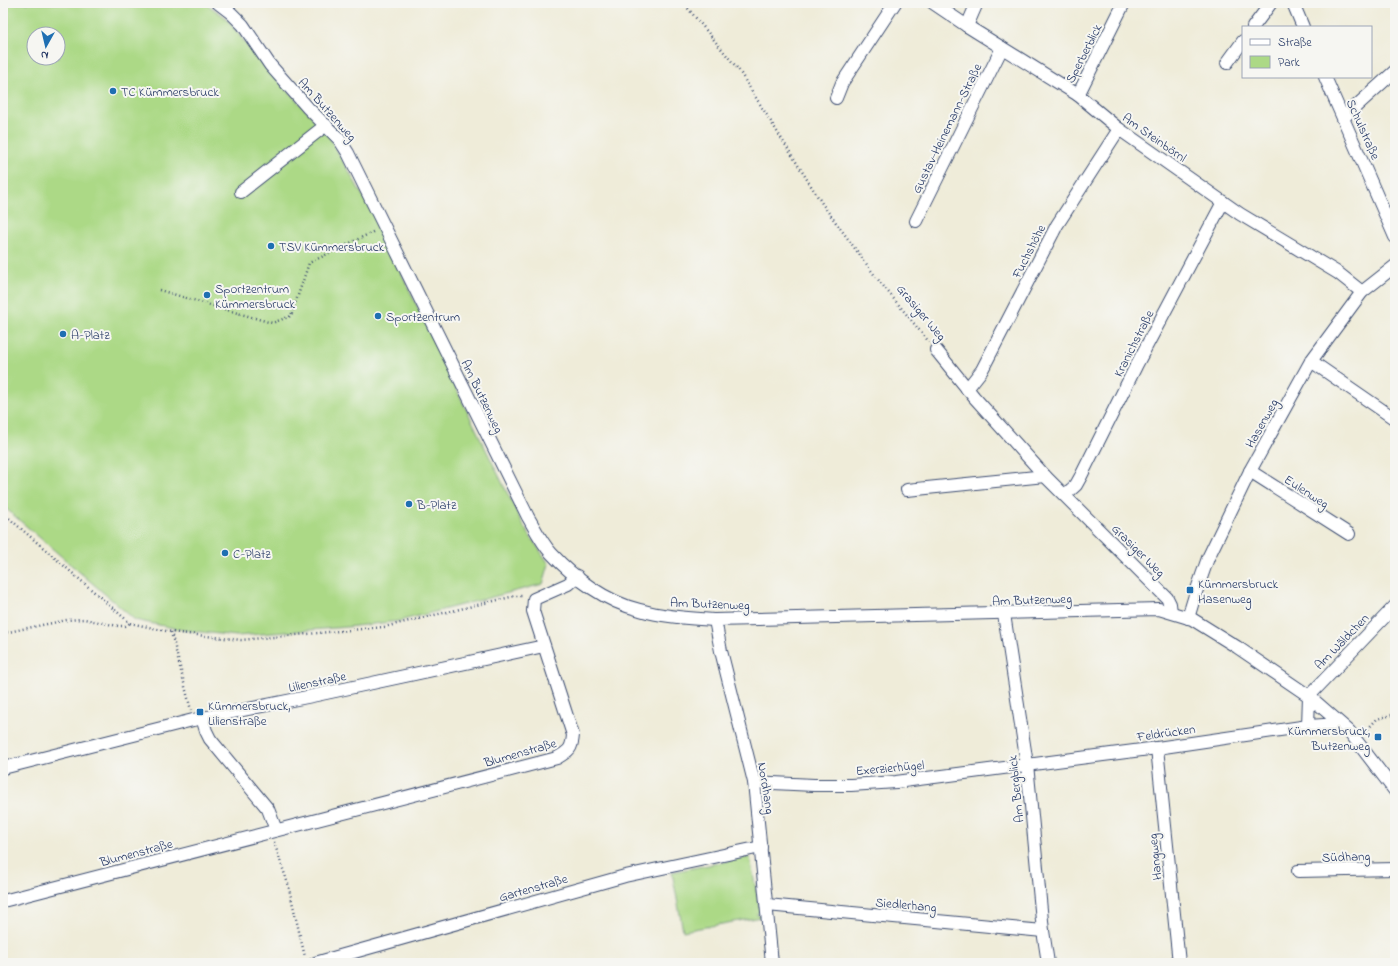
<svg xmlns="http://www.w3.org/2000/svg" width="1398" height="966" font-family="'Indie Flower',sans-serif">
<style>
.green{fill:#acd986;stroke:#648472;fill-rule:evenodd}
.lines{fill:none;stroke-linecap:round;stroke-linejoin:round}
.minor-casing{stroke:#3b4b70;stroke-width:14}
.path{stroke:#3b4b70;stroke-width:2.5;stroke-dasharray:1 3;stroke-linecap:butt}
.minor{stroke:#fff;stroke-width:12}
.poi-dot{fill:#1f6fb2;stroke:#f6f6f2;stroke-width:1.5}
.labels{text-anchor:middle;stroke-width:4;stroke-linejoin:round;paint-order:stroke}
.street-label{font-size:13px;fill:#1b2f5e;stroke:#f6f6f2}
.poi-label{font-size:13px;fill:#1b2f5e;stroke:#f6f6f2;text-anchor:start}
</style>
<rect width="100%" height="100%" fill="#f6f6f2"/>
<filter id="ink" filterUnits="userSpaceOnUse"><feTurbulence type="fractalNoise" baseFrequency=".025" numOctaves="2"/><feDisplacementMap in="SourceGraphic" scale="8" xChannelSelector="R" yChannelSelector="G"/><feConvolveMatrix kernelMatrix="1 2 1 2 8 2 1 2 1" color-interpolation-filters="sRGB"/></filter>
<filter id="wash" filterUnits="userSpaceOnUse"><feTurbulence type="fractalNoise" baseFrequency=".012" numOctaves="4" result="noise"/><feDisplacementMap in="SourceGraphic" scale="16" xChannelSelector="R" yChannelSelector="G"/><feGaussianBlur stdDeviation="0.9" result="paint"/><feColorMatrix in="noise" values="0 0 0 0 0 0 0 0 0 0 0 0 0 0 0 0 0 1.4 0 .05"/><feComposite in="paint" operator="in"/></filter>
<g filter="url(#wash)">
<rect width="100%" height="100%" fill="#efecd9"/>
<!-- green -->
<g class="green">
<path d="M3,3H205L225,17L253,53L327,133L376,219L447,370L524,527L549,564L543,584L399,621L347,627L237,636L183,630L135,620L3,506ZM34,34H58V58H34Z"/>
<polygon points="750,857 760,912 757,913 757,915 761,915 761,917 683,931 672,872"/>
</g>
</g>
<g filter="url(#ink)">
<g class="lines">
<!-- minor casing -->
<g class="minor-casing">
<g id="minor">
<path d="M218,3L231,13L243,25L270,65L308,108L339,139L348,153L528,517C535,529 542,543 551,553C574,578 606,602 640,610C664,617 690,618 715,620L1159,609L1192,619L1237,647L1309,696L1349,731L1395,791"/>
<polyline points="933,3 967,26 1078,95 1119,129 1240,214 1338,273 1362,292"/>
<polyline points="1293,3 1303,27"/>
<polyline points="967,26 977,3"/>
<polyline points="1253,27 1271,3"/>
<polyline points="1227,63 1243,41"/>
<polyline points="1325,77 1395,237"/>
<polyline points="1078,95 1124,3"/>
<polyline points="836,98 842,83 895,3"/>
<polyline points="1343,118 1395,71"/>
<polyline points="241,192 326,125"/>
<polyline points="916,221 1002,48"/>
<polyline points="936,350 974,397 1045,476 1167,598 1170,604 1171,612"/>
<polyline points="1311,361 1395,419"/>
<polyline points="967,389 982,370 1057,225 1119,129"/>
<polyline points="1250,471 1349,534"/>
<polyline points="907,490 1045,476"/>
<polyline points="1065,495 1076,485 1081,476 1136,366 1223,202"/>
<polyline points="1004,614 1027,764 1043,931 1048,963"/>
<polyline points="1188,618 1195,595 1208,558 1250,471 1311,361 1362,292 1395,266"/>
<polyline points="715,620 721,651 754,782 772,963"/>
<polyline points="1309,696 1395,606"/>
<polyline points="202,718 206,731 210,739 268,809 276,830"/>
<polyline points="1308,726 1340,724"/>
<polyline points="1157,748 1179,963"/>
<polyline points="3,768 193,720 312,696 544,646"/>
<polyline points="754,782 814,785 851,785 896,782 1157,748 1308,726 1309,696"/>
<polyline points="1298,871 1395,869"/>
<path d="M3,901L557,758C569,751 572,749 573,735L533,611L534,599L568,584L577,576"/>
<polyline points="767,905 1043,931"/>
<polyline points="315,963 625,876 761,847"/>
</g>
</g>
<!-- path -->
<g class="path">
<polyline points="682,3 686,6 738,69 823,205 876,277 929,342"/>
<polyline points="159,290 272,323 291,316 309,263 375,231"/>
<polyline points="3,513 130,623 171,632 241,640 384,627 515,596 524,596"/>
<polyline points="171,632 191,710"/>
<polyline points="3,633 67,620 84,619 118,626 125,626 130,623"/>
<polyline points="1365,732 1377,719 1395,714"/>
<polyline points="274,842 288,884 305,957"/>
</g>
<!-- minor -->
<use href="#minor" class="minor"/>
</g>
</g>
<!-- markers -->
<g class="poi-dot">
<circle cx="113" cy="91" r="4"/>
<circle cx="271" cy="246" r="4"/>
<circle cx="207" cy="295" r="4"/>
<circle cx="378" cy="316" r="4"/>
<circle cx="63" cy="334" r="4"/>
<circle cx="409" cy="504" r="4"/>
<circle cx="225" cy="553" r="4"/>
<rect x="1186" y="586" width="8" height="8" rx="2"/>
<rect x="196" y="708" width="8" height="8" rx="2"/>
<rect x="1374" y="733" width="8" height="8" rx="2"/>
</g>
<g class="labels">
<!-- street labels -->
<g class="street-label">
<text transform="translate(1083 53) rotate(-63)" y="5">Sperberblick</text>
<text transform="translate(328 109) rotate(48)" y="5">Am Butzenweg</text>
<text transform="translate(946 128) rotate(-64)" y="5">Gustav-Heinemann-Straße</text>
<text transform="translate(1364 129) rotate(66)" y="5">Schulstraße</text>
<text transform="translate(1155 137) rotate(35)" y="5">Am Steinbörnl</text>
<text transform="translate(1028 251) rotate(-63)" y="5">Fuchshöhe</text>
<text transform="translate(922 312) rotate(50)" y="5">Grasiger Weg</text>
<text transform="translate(1133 343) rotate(-63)" y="5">Kranichstraße</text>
<text transform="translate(483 396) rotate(64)" y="5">Am Butzenweg</text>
<text transform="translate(1261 423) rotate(-61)" y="5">Hasenweg</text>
<text transform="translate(1307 491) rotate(33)" y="5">Eulenweg</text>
<text transform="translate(1139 550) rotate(45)" y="5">Grasiger Weg</text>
<text transform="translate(1032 599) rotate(-2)" y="5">Am Butzenweg</text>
<text transform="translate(710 603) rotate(2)" y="5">Am Butzenweg</text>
<text transform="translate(1341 641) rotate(-46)" y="5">Am Wäldchen</text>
<text transform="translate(317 681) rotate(-12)" y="5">Lilienstraße</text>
<text transform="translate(1166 732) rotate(-8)" y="5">Feldrücken</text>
<text transform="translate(520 752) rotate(-16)" y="5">Blumenstraße</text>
<text transform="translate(890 767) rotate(-5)" y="5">Exerzierhügel</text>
<text transform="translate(767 788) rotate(81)" y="5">Nordhang</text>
<text transform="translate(1015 789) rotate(-96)" y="5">Am Bergblick</text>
<text transform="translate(136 852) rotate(-15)" y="5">Blumenstraße</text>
<text transform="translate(1346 856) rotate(-2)" y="5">Südhang</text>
<text transform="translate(1154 857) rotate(-96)" y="5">Hangweg</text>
<text transform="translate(533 887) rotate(-16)" y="5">Gartenstraße</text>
<text transform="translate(906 904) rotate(5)" y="5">Siedlerhang</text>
</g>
<!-- poi labels -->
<g class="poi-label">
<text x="121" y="96">TC Kümmersbruck</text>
<text x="279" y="251">TSV Kümmersbruck</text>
<text x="215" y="293">Sportzentrum<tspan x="215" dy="15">Kümmersbruck</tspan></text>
<text x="386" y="321">Sportzentrum</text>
<text x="71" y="339">A-Platz</text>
<text x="417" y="509">B-Platz</text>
<text x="233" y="558">C-Platz</text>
<text x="1198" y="588">Kümmersbruck<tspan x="1198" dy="15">Hasenweg</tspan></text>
<text x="208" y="710">Kümmersbruck,<tspan x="208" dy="15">Lilienstraße</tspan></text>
<text x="1370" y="735" text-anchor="end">Kümmersbruck,<tspan x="1370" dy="15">Butzenweg</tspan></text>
</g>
</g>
<!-- margin -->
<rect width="1398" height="966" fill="none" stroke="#f6f6f2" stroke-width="16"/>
<!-- legend -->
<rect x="1242" y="26" width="130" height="52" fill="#f6f6f2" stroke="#9ea6b7"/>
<rect x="1250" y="39" width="20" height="6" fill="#ffffff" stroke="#9ea6b7"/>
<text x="1278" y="46" font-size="12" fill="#1b2f5e">Straße</text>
<rect x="1250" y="56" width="20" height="12" fill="#acd986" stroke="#9ea6b7"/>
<text x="1278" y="66" font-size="12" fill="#1b2f5e">Park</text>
<!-- north arrow -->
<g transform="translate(46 46) rotate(188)"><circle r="19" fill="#f6f6f2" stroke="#9ea6b7"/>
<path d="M0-3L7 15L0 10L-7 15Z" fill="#1f6fb2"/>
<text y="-6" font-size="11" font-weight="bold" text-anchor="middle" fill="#1b2f5e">N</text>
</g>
</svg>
